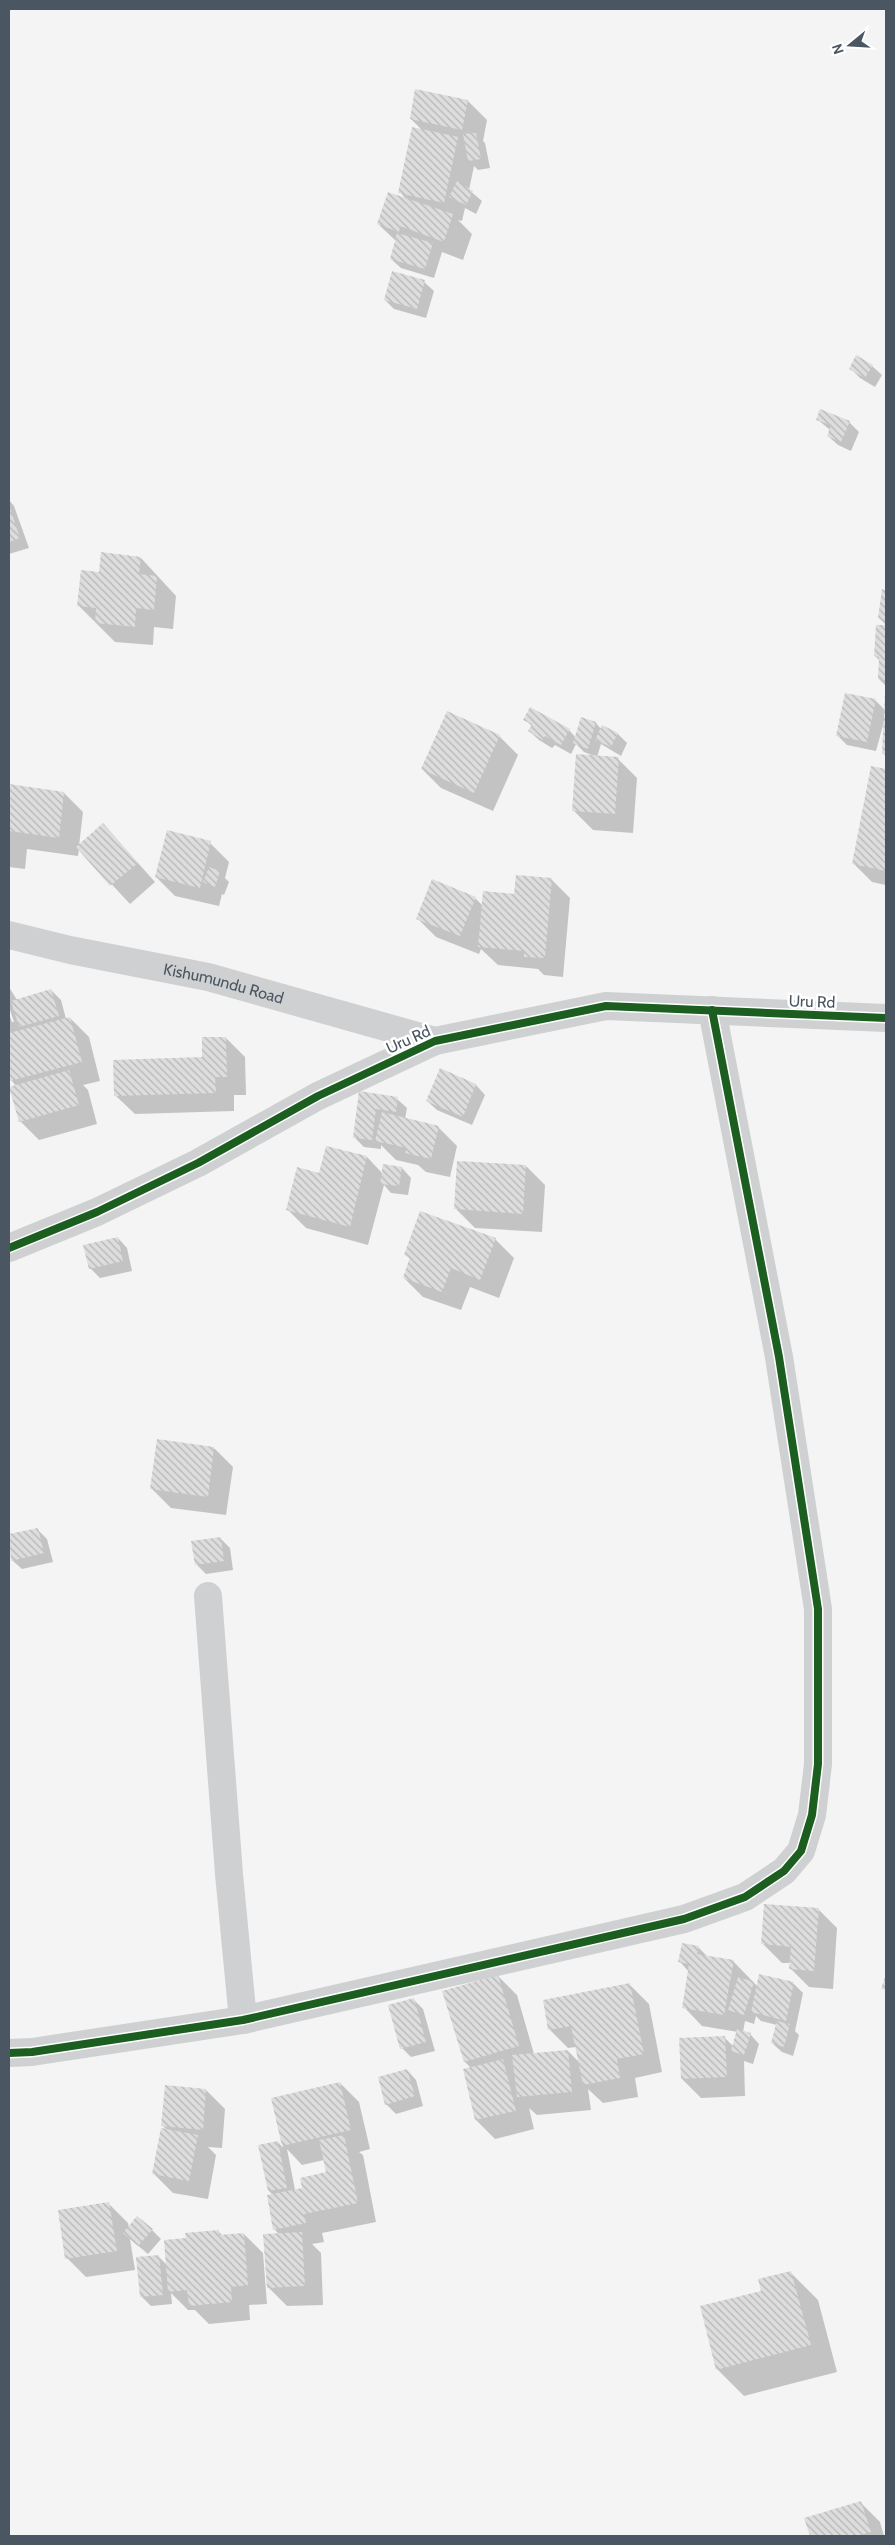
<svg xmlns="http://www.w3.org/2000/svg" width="895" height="2545" font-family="Cabin,sans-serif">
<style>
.shadow{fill:#0003;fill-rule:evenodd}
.building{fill:url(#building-back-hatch)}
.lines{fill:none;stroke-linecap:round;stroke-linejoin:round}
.minor{stroke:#ced0d2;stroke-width:28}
.tertiary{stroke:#ced0d2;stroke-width:28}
.cycleway-casing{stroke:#fff;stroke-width:11}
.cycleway{stroke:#1b5e20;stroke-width:8}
.labels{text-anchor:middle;stroke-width:5;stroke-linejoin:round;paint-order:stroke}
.street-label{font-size:16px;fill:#4a5661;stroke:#fff}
</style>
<defs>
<pattern id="building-back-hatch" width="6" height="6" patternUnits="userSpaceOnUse" patternTransform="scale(1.25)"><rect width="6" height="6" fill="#ddddde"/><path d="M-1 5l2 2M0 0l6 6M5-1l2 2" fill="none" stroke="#b5b6b7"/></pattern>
</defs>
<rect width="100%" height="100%" fill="#f4f4f4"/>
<!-- shadow -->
<g class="shadow">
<polygon points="468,101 487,120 483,141 485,143 490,168 478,170 474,166 469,190 482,201 476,214 465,208 462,221 458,220 472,234 463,260 442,252 434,278 401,268 391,259 396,241 378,224 406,199 400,192 423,131 411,119"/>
<polygon points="424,282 434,291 426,318 394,309 385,300"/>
<polygon points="872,366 882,375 875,387 860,378 850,368"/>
<polygon points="817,419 849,422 859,432 851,451 838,445 828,436 830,430"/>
<polygon points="9,500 14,506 29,548 9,554"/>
<polygon points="141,558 176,596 173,629 154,627 153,645 115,642 78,605 100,573"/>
<polygon points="883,590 886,591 886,625 879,618"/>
<polygon points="877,626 886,627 886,686 879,679 880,661 875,656"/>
<polygon points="886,694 886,757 883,753 885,718 876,751 847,745 838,736 875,700 885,710"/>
<polygon points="531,708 569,730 576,738 582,719 596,723 601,729 602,726 618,734 627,743 621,756 601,744 597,757 618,759 637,778 633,833 593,830 574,811 594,756 584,752 576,744 571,754 555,745 552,748 539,740 529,731 532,726 525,720"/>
<polygon points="499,736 518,755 493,811 441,788 422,769"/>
<polygon points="872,767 886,770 886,885 872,882 853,863"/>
<polygon points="9,786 64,793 83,812 79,846 103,824 155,882 130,904 79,849 78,856 27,849 25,869 9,867"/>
<polygon points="210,843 229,862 225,878 229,882 224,895 222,894 219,906 175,896 156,877"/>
<polygon points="551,879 570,898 563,977 544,975 538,969 498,965 481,949 479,954 436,937 417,918 475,898 483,906"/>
<polygon points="9,987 17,1000 51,990 61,1000 66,1019 70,1018 89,1037 100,1081 83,1085 88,1090 97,1124 39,1140 20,1121 16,1086 11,1080 9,1072 9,1014 12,1022 14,1022 9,1007"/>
<polygon points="226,1038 245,1057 246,1095 234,1095 234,1111 135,1114 116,1096 203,1059"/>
<polygon points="441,1070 476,1085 485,1095 472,1125 437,1110 427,1101"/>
<polygon points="360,1093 397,1099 407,1108 405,1119 438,1127 457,1146 450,1177 426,1172 418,1165 396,1160 381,1145 381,1149 364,1147 354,1137"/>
<polygon points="327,1147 367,1157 383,1174 384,1165 402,1168 411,1178 408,1195 391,1193 384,1185 368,1245 306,1228 287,1209 320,1174"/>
<polygon points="526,1166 545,1185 542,1232 475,1228 456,1209"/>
<polygon points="118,1238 127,1248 132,1271 100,1278 90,1268"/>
<polygon points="495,1239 514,1258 499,1298 470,1287 461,1310 423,1297 404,1278 411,1260 406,1255"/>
<polygon points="214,1448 233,1467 226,1515 171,1508 152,1489"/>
<polygon points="37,1529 47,1539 53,1562 22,1569 12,1560 9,1535"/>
<polygon points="221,1539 230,1548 233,1570 206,1574 196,1564"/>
<polygon points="818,1909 837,1928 833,1989 809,1987 790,1968 790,1963 782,1963 763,1944"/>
<polygon points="698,1947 708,1957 733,1961 758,1987 760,1976 794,1984 803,1993 795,2031 799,2035 793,2056 782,2052 772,2043 777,2025 761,2021 756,2016 754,2024 745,2021 743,2032 750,2034 759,2044 753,2064 744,2061 745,2096 701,2098 682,2079 724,2037 734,2047 738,2032 702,2026 684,2007 689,1972 680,1962"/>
<polygon points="498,1976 517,1995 534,2054 568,2051 580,2063 576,2047 568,2048 550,2030 630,1985 649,2004 662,2072 635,2078 638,2097 603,2103 588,2089 591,2110 537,2115 529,2108 534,2129 495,2139 476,2120 464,2070 471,2068 465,2062"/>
<polygon points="414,2000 423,2009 435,2051 411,2057 402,2048"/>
<polygon points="407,2070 416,2080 423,2106 396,2114 386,2104"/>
<path d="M340,2083L359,2102L370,2149L359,2152L363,2155L376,2222L322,2233L324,2242L312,2244L321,2253L323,2305L287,2306L268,2287L280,2235L274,2229L273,2195L269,2191L278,2142L283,2148L272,2099ZM287,2149L302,2165L324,2160L327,2173L303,2189L295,2190Z"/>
<polygon points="206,2090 225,2109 222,2148 208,2147 216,2155 208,2199 173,2193 154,2174 167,2130 163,2126"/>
<polygon points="109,2204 128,2223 129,2228 152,2230 161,2239 148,2254 130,2239 135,2270 86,2277 67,2258"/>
<polygon points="218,2231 223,2236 244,2234 263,2253 267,2304 249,2305 250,2320 209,2324 195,2310 188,2310 171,2293 172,2304 151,2306 141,2296 159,2257 167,2265 187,2239"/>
<polygon points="791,2273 818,2300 837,2372 744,2396 717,2369 762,2292"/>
<polygon points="861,2503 880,2522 884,2536 811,2536 806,2519"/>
</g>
<!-- building -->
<g class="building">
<polygon points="415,89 468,100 462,130 410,119"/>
<polygon points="412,127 458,137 444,203 398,193"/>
<polygon points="476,133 481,159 468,161 463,134"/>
<polygon points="457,181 473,191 466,205 449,197"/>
<polygon points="388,192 453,214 444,242 400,226 399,232 377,224"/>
<polygon points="397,233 433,243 425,269 390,259"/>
<polygon points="392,271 425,280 417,309 384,300"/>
<polygon points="856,355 873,365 865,378 849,369"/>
<polygon points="820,409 850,421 841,442 827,436 831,425 816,420"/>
<polygon points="9,506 20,538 9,542"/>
<polygon points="101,552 141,557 139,574 157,576 154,610 136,608 135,627 95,623 96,608 77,606 81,570 99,572"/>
<polygon points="882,589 886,590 886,620 878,618"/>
<polygon points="876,625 886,625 886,680 878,679 879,657 874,656"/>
<polygon points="885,691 886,691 886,754 882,754"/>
<polygon points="845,693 876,699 867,742 836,736"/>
<polygon points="530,707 570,729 561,745 545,736 543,740 528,731 532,724 523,720"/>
<polygon points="447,711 500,735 474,793 421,769"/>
<polygon points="581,717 596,722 588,749 573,743"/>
<polygon points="602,725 618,733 611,747 595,740"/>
<polygon points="576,754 619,757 615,814 572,811"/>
<polygon points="871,766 886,769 886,871 852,864"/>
<polygon points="9,784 64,792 59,838 9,831"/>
<polygon points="103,823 138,863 110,886 76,847"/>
<polygon points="167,830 211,841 200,888 155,877"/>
<polygon points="209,867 220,871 215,887 203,882"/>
<polygon points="516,875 552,878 545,958 524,957 524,951 478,947 483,891 514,894"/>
<polygon points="432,879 476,897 460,936 416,919"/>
<polygon points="51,989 59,1016 19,1027 11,1001"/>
<polygon points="70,1017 82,1062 10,1081 9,1033"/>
<polygon points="202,1037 226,1037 227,1077 215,1077 216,1093 114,1096 113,1060 202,1057"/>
<polygon points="440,1068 476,1084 463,1117 426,1101"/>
<polygon points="69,1070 79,1105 19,1122 9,1087"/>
<polygon points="359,1091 398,1097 396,1112 376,1109 372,1140 353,1138"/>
<polygon points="382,1112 439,1126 431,1159 405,1153 407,1148 375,1141"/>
<polygon points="326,1146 367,1156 350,1227 286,1210 297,1167 319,1173"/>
<polygon points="457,1161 526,1165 523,1214 454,1209"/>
<polygon points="383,1164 402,1167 399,1186 380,1184"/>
<polygon points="420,1211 496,1238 480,1280 451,1268 442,1292 403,1278 410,1257 404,1255"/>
<polygon points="118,1237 123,1261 89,1269 83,1245"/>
<polygon points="157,1439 214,1447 208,1497 150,1489"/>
<polygon points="38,1528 44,1553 11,1561 9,1534"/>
<polygon points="221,1537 224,1561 195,1565 191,1541"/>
<polygon points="764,1904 819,1908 814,1971 789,1969 791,1947 761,1944"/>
<polygon points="682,1943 699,1946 697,1954 734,1960 724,2015 682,2008 689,1964 678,1962"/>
<polygon points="759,1974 794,1982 786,2021 751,2012"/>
<polygon points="886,1974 886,1990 881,1989"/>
<polygon points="498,1975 519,2046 464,2062 442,1991"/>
<polygon points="738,1977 754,1982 744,2015 728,2010"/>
<polygon points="630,1983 644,2054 617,2059 620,2078 583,2085 571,2026 548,2030 543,2000"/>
<polygon points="414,1998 426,2042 400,2049 388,2005"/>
<polygon points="777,2021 790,2024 784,2047 771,2043"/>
<polygon points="737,2029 751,2033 744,2055 731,2051"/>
<polygon points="725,2036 727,2077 681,2079 679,2038"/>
<polygon points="568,2050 572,2092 517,2097 512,2055"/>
<polygon points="503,2059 516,2111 475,2120 463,2069"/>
<polygon points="407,2069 415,2096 385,2105 378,2077"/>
<polygon points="340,2082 351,2130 282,2146 271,2098"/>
<polygon points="165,2085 206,2089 203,2130 161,2126"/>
<polygon points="161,2128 198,2135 189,2181 152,2174"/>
<polygon points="344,2135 358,2203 304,2214 306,2223 273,2230 267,2195 302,2188 300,2178 326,2172 319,2140"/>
<polygon points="278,2141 287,2188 268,2191 258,2145"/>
<polygon points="109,2202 117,2251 65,2259 58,2210"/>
<polygon points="137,2216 153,2229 138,2246 123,2233"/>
<polygon points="219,2230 219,2235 244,2233 248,2285 231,2287 232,2302 189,2306 187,2290 168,2292 164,2240 186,2238 185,2233"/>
<polygon points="302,2232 305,2286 267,2288 263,2234"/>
<polygon points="159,2255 163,2295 140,2297 136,2257"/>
<polygon points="791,2271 811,2345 716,2370 700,2306 761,2291 758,2279"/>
<polygon points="861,2501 871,2532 856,2536 810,2536 804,2518"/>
</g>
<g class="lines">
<!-- minor -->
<g class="minor">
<polyline points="208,1596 229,1874 243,2020"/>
<polyline points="9,2053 32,2052 243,2020 684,1919 745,1897 784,1871 801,1851 812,1815 818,1764 818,1609 779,1357 712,1010"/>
</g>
<!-- tertiary -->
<g class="tertiary">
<path id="s1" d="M9,935L70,950L208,977L435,1041"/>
<polyline points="9,1248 97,1212 198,1163 318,1096 435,1041 606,1006 886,1018"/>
</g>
<!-- cycleway casing -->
<g class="cycleway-casing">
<g id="cycleway">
<polyline points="9,1248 97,1212 198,1163 318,1096 435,1041 606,1006 886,1018"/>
<polyline points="9,2053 32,2052 243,2020 684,1919 745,1897 784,1871 801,1851 812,1815 818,1764 818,1609 779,1357 712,1010"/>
</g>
</g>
<!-- cycleway -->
<use href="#cycleway" class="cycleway"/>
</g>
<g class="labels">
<!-- street labels -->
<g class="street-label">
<text dy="6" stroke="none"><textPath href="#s1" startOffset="220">Kishumundu Road</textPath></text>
<text transform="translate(812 1001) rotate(2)" y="6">Uru Rd</text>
<text transform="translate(408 1039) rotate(-24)" y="6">Uru Rd</text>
</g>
</g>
<!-- border -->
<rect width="895" height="2545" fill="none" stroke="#4a5661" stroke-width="20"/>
<!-- north arrow -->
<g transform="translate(850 45) rotate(252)" stroke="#ffffff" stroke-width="4" paint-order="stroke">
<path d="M0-4L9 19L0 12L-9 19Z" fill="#4a5661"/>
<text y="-8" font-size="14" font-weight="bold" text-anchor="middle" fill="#4a5661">N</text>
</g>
</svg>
